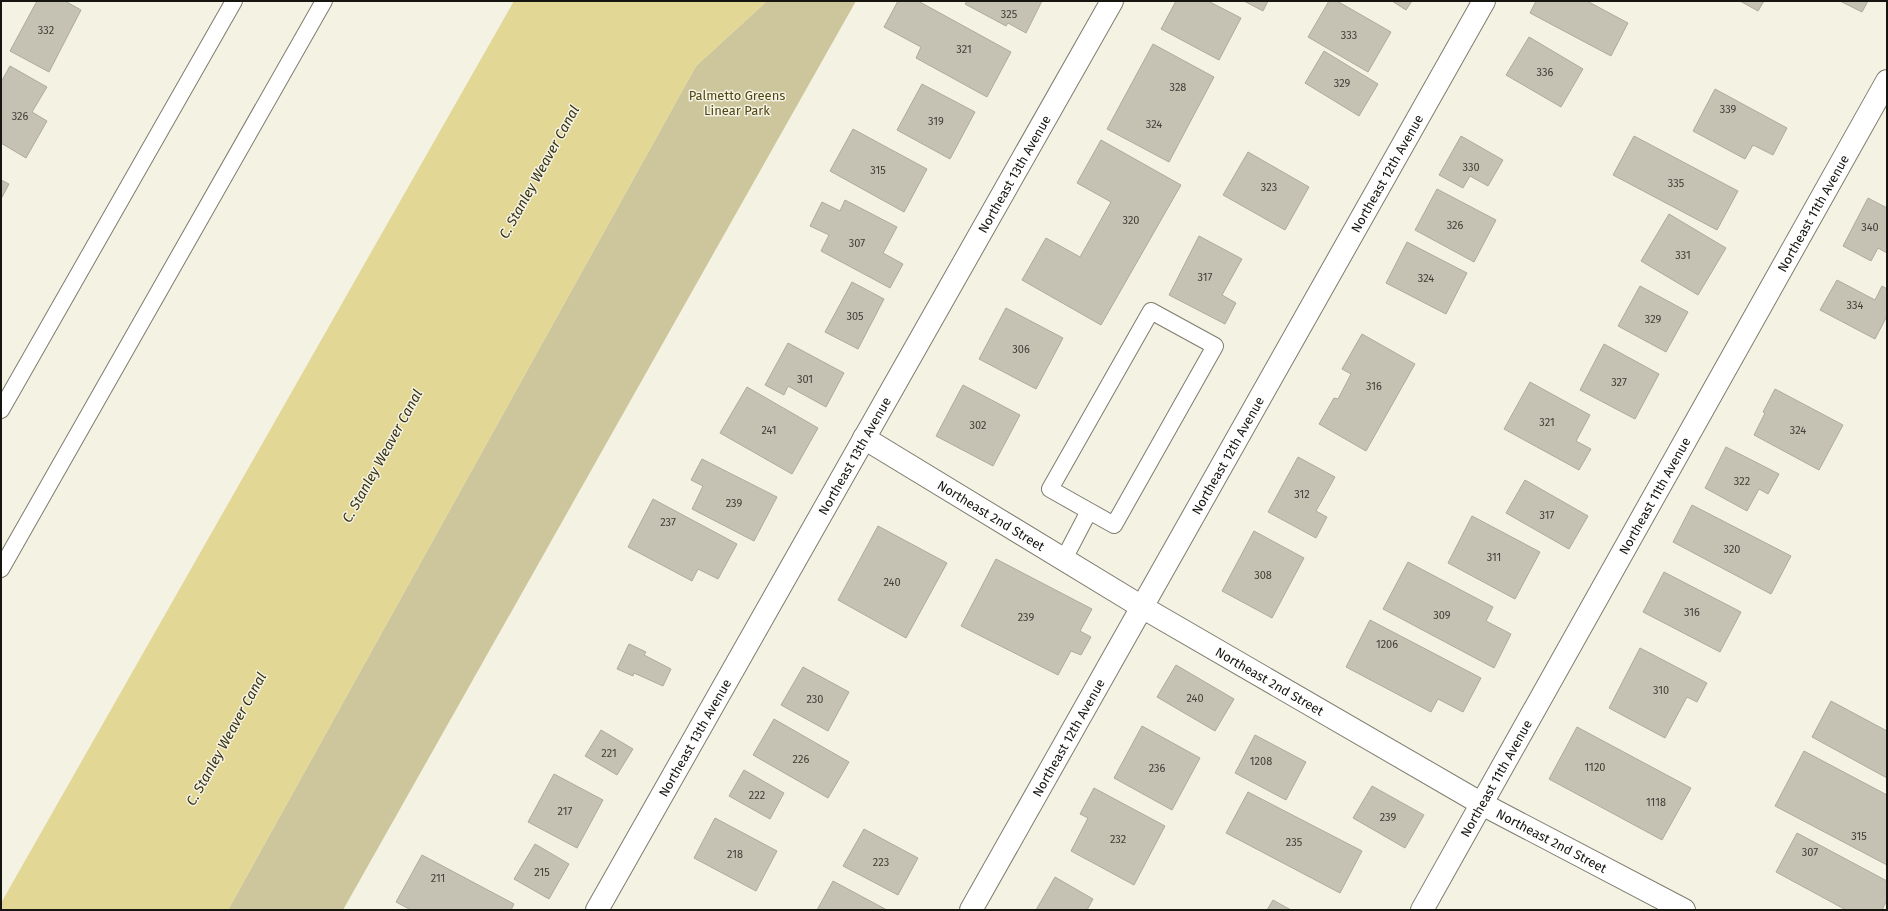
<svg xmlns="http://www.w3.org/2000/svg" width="1888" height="911" font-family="'Fira Sans',sans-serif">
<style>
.green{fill:#cdc59b}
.water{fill:#e3d796}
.building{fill:#c5c2b4;stroke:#adab9c}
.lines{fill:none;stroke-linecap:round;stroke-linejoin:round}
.lane-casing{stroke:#7e7c6e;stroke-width:18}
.street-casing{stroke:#7e7c6e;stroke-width:24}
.lane{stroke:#fff;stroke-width:16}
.street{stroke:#fff;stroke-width:22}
.labels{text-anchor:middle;stroke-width:3;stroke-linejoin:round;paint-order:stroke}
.number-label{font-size:11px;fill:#424039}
.park-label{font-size:13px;fill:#504715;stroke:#f4f2e2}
.street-label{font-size:13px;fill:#161510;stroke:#f4f2e2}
.water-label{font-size:14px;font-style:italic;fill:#363013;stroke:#f4f2e2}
</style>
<rect width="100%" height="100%" fill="#f4f2e2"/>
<!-- green -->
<polygon class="green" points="767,1 856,1 343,910 228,910 696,66"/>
<!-- water -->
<polygon class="water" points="514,1 767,1 696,66 228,910 1,910 1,903"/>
<!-- building -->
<g class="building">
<polygon points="37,1 65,1 81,10 49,72 10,51"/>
<polygon points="898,1 918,1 1011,52 987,97 916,58 921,47 884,27"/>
<polygon points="967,1 1042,1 1026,33 1008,23 1006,26 965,4"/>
<polygon points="1176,1 1208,1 1241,18 1219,60 1161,29"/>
<polygon points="1244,1 1268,1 1263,11"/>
<polygon points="1329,1 1337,1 1391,32 1368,72 1308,37"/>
<polygon points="1392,1 1412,1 1406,10"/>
<polygon points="1536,1 1587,1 1628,23 1611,56 1530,13"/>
<polygon points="1740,1 1764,1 1758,11"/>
<polygon points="1840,1 1868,1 1862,12"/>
<polygon points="1529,37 1583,69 1561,107 1506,75"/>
<polygon points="1153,44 1214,77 1169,162 1107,129"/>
<polygon points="1324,51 1378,84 1359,116 1305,83"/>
<polygon points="10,66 47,87 32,112 47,121 26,158 1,143 1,82"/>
<polygon points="922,84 975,112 950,159 897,130"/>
<polygon points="1715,89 1787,128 1773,155 1753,145 1745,159 1693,131"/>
<polygon points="853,129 927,169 904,212 830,171"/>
<polygon points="1461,136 1503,160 1488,186 1470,176 1463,188 1439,175"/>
<polygon points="1634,136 1738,191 1717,230 1613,175"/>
<polygon points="1101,140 1181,185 1101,325 1022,280 1046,238 1080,257 1111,202 1077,183"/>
<polygon points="1248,152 1309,187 1285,230 1223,195"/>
<polygon points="1,180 9,184 1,199"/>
<polygon points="1437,189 1496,220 1474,262 1415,230"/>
<polygon points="1868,198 1887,208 1887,253 1878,248 1871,261 1843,246"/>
<polygon points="845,200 897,227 883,253 903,264 890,288 821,251 829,235 810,226 822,202 840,211"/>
<polygon points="1669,214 1726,248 1698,295 1641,261"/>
<polygon points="1199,236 1242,259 1222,295 1236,303 1225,324 1169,295"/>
<polygon points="1407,242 1467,273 1446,314 1386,283"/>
<polygon points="1837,280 1875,300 1882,286 1887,289 1887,316 1875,339 1820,310"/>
<polygon points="852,282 884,299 858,349 825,332"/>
<polygon points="1640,286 1688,312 1666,352 1618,326"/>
<polygon points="1006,308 1063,338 1036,389 979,359"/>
<polygon points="1362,334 1415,364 1366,451 1319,424 1334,398 1338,399 1351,374 1342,369"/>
<polygon points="788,343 844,373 826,407 788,386 784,395 765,385"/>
<polygon points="1604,344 1659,374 1635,419 1580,390"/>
<polygon points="1530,382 1590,415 1576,441 1591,449 1579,470 1504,429"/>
<polygon points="963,385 1020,415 993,466 936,436"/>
<polygon points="747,387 818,428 792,474 720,433"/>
<polygon points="1775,389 1843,425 1819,470 1754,435 1765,413 1763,412"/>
<polygon points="1726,447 1779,474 1768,494 1759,489 1747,511 1705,488"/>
<polygon points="1298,457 1335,477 1316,511 1327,517 1316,538 1268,512"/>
<polygon points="702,459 777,497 754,541 692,509 703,486 691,480"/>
<polygon points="1525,480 1588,516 1569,549 1506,513"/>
<polygon points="653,499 737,544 718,579 698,569 692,581 628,547"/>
<polygon points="1692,505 1791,556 1771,594 1673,542"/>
<polygon points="1472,516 1540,552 1515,599 1448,563"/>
<polygon points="878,526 947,563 906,638 838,600"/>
<polygon points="1254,531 1304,558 1272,618 1222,591"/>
<polygon points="996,559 1092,609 1080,631 1091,637 1081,655 1071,651 1058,675 961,626"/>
<polygon points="1408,562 1493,607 1486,621 1511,634 1494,668 1383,609"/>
<polygon points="1664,572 1741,612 1720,652 1643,612"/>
<polygon points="1370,620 1481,678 1463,712 1438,699 1431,712 1346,667"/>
<polygon points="629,644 646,652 644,655 671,669 663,686 634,673 633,676 617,669"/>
<polygon points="1640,648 1707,683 1697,702 1687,697 1665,738 1609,708"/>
<polygon points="1176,665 1234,699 1215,731 1157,697"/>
<polygon points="803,667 849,692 828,731 781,705"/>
<polygon points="1831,701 1887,731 1887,778 1812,737"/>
<polygon points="774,719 849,762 828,798 753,755"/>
<polygon points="1142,726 1200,758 1172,810 1114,778"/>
<polygon points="1577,727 1691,788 1662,840 1549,779"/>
<polygon points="601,730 633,749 617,775 585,756"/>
<polygon points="1255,735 1306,762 1286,800 1235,773"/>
<polygon points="1804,751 1887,795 1887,865 1775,806"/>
<polygon points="744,770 784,793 770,819 729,796"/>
<polygon points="554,774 603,800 577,848 528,822"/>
<polygon points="1372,786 1424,815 1405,848 1353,818"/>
<polygon points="1094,788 1165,826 1134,885 1071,851 1088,818 1080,814"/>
<polygon points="1248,792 1362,851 1340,893 1226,833"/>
<polygon points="715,818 777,851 756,891 694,858"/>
<polygon points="864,829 918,858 898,895 843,866"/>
<polygon points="1797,833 1887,881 1887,900 1882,910 1846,910 1776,872"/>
<polygon points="535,844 569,864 549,899 514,879"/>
<polygon points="422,855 514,904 511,910 411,910 396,902"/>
<polygon points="1055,877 1093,899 1087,910 1036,910"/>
<polygon points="833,881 887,910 817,910"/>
<polygon points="1273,900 1291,910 1267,910"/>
</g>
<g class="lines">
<!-- lane casing -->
<g class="lane-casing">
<g id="lane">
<polyline points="1,410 234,1"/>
<polyline points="1064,559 1089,511 1050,489 1151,311 1215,346 1114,525 1089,511"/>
<polyline points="1,569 324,1"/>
</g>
</g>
<!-- street casing -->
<g class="street-casing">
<g id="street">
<path id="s1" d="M864,438L1142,607L1482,804L1684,910"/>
<path id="s2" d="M597,910L1112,1"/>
<path id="s3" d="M971,910L1484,1"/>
<path id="s4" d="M1422,910L1887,81"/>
</g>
</g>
<!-- lane -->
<use href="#lane" class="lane"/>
<!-- street -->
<use href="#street" class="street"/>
</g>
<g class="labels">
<!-- number labels -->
<g class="number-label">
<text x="1009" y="18">325</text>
<text x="46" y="34">332</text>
<text x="1349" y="39">333</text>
<text x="964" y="53">321</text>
<text x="1545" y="76">336</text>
<text x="1342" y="87">329</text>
<text x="1178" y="91">328</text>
<text x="1728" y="113">339</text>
<text x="20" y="120">326</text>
<text x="936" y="125">319</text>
<text x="1154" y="128">324</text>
<text x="1471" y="171">330</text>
<text x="878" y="174">315</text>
<text x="1676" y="187">335</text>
<text x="1269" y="191">323</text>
<text x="1131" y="224">320</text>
<text x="1455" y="229">326</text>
<text x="1870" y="231">340</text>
<text x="857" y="247">307</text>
<text x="1683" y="259">331</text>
<text x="1205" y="281">317</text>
<text x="1426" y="282">324</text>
<text x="1855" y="309">334</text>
<text x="855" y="320">305</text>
<text x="1653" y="323">329</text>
<text x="1021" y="353">306</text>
<text x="805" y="383">301</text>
<text x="1619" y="386">327</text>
<text x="1374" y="390">316</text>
<text x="1547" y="426">321</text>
<text x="978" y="429">302</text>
<text x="769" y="434">241</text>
<text x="1798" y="434">324</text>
<text x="1742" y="485">322</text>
<text x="1302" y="498">312</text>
<text x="734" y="507">239</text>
<text x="1547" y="519">317</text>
<text x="668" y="526">237</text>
<text x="1732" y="553">320</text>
<text x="1494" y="561">311</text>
<text x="1263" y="579">308</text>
<text x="892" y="586">240</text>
<text x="1692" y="616">316</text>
<text x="1442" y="619">309</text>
<text x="1026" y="621">239</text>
<text x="1387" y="648">1206</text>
<text x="1661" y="694">310</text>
<text x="1195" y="702">240</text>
<text x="815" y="703">230</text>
<text x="609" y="757">221</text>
<text x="801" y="763">226</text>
<text x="1261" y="765">1208</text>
<text x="1595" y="771">1120</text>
<text x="1157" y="772">236</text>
<text x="757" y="799">222</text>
<text x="1656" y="806">1118</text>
<text x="565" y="815">217</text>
<text x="1388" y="821">239</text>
<text x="1859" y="840">315</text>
<text x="1118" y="843">232</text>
<text x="1294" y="846">235</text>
<text x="1810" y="856">307</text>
<text x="735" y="858">218</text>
<text x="881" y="866">223</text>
<text x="542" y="876">215</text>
<text x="438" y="882">211</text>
</g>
<!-- park labels -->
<g class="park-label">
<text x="737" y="100">Palmetto Greens<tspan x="737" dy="15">Linear Park</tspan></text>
</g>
<!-- street labels -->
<g class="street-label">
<text dy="5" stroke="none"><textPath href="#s3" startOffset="846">Northeast 12th Avenue</textPath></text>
<text dy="5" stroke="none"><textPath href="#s2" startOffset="846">Northeast 13th Avenue</textPath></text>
<text dy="5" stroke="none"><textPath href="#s4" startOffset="799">Northeast 11th Avenue</textPath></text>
<text dy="5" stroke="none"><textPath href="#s2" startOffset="522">Northeast 13th Avenue</textPath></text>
<text dy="5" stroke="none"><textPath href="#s3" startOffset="522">Northeast 12th Avenue</textPath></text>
<text dy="5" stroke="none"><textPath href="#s4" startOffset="475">Northeast 11th Avenue</textPath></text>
<text dy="5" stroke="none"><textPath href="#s1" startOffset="149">Northeast 2nd Street</textPath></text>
<text dy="5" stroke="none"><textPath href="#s1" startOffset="473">Northeast 2nd Street</textPath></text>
<text dy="5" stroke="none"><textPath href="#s2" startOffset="198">Northeast 13th Avenue</textPath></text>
<text dy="5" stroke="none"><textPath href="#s3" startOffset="198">Northeast 12th Avenue</textPath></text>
<text dy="5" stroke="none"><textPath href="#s4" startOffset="151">Northeast 11th Avenue</textPath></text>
<text dy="5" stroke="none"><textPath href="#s1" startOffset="797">Northeast 2nd Street</textPath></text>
</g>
<!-- water labels -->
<g class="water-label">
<text transform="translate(539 172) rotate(-61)" y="5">C. Stanley Weaver Canal</text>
<text transform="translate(382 456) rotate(-61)" y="5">C. Stanley Weaver Canal</text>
<text transform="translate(226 739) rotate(-61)" y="5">C. Stanley Weaver Canal</text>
</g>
</g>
<!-- border -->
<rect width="1888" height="911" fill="none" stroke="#161510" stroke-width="4"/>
</svg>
